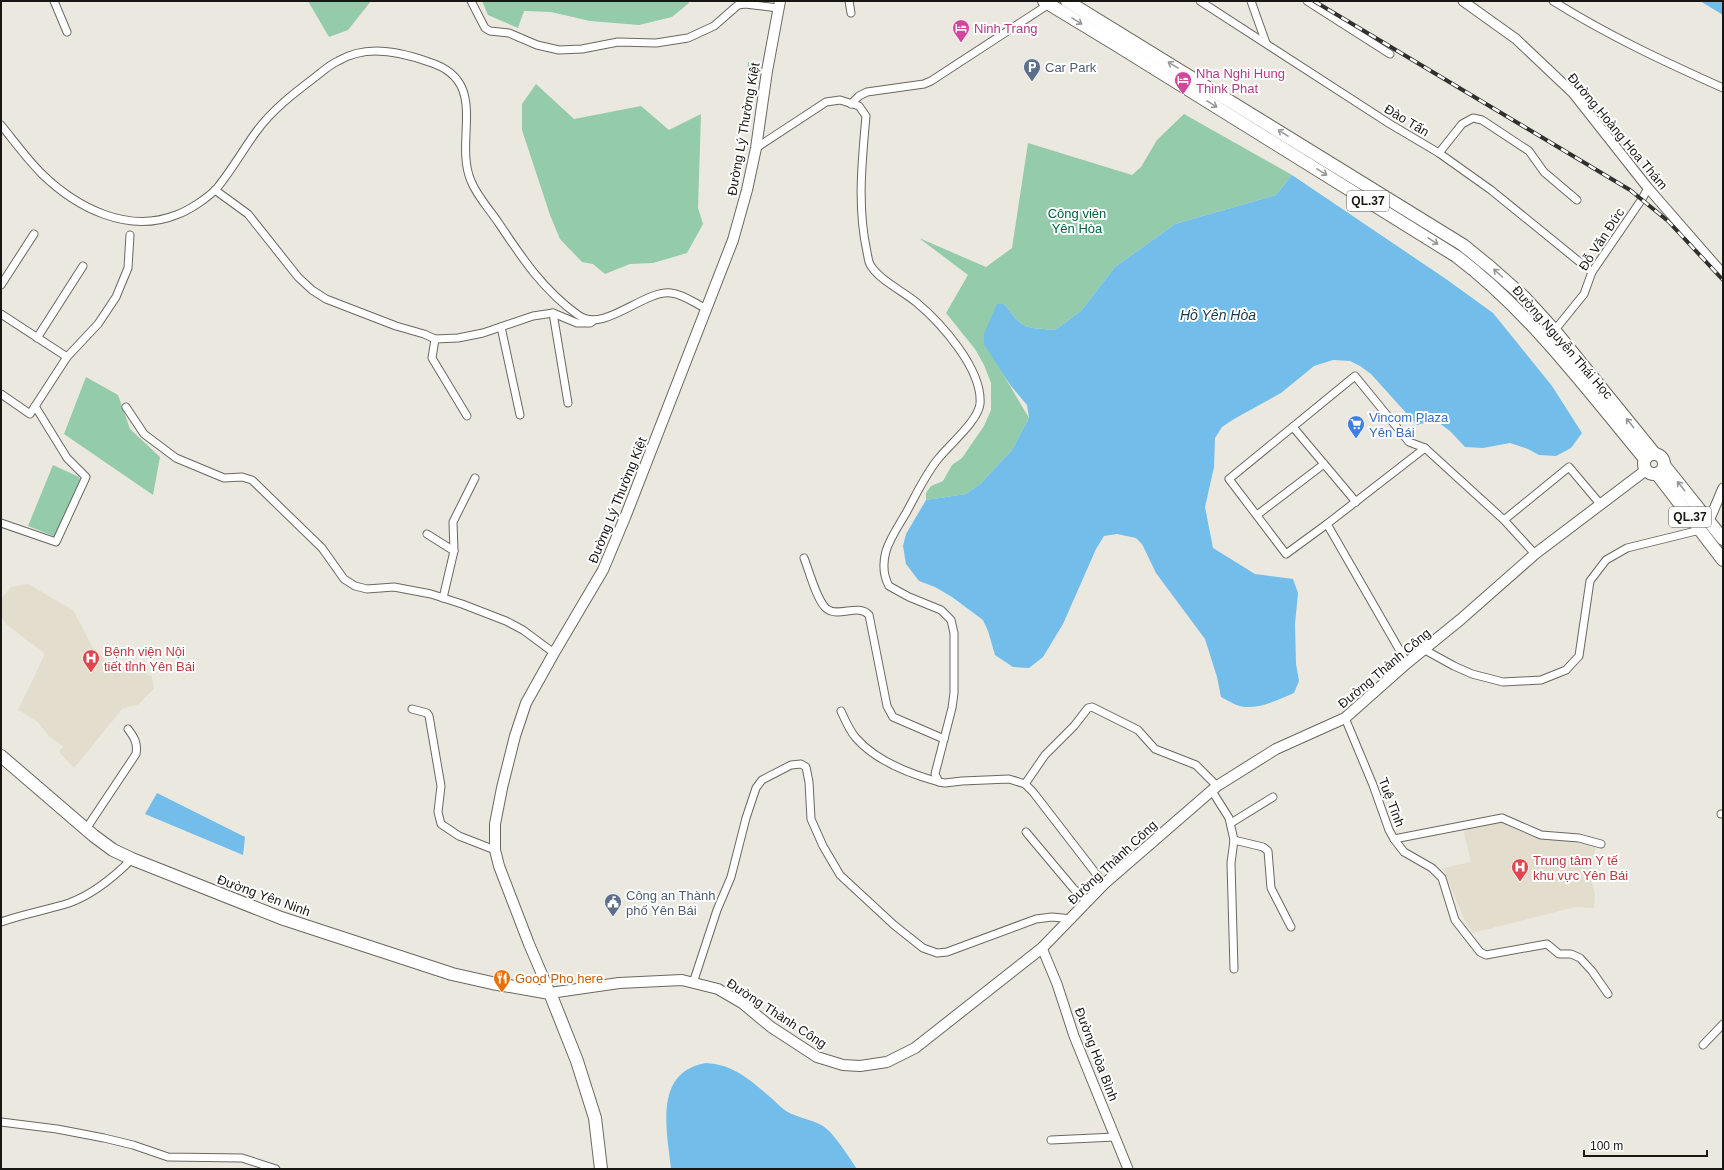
<svg xmlns="http://www.w3.org/2000/svg" width="1724" height="1170" font-family="Arial,sans-serif">
<style>
.built{fill:#e3ddce}
.green{fill:#93cbab}
.water{fill:#73bdea}
.lines{fill:none;stroke-linecap:round;stroke-linejoin:round}
.minor-casing{stroke:#6a6861;stroke-width:9}
.tertiary-casing{stroke:#6a6861;stroke-width:11}
.secondary-casing{stroke:#6a6861;stroke-width:12}
.primary-casing{stroke:#6a6861;stroke-width:14}
.minor{stroke:#fff;stroke-width:7}
.tertiary{stroke:#fff;stroke-width:9}
.secondary{stroke:#fff;stroke-width:10}
.primary{stroke:#fff;stroke-width:12}
.rail-casing{stroke:#31302d;stroke-width:4}
.rail{stroke:#fff;stroke-width:2.5;stroke-dasharray:8;stroke-linecap:butt}
.oneway{stroke:#979795}
.labels{text-anchor:middle;stroke-width:4;stroke-linejoin:round;paint-order:stroke}
.shield{fill:#fff;stroke:#5d5d5a;stroke-width:1}
.shield-label{font-size:12px;font-weight:bold;fill:#181714}
.hotel-label{font-size:13px;fill:#b23c85;stroke:#fff;text-anchor:start}
.service-label{font-size:13px;fill:#4e5e75;stroke:#fff;text-anchor:start}
.street-label{font-size:13px;fill:#181714;stroke:#fff}
.park-label{font-size:13px;fill:#00643f;stroke:#fff}
.shop-label{font-size:13px;fill:#366cbe;stroke:#fff;text-anchor:start}
.health-label{font-size:13px;fill:#be3a42;stroke:#fff;text-anchor:start}
.food-label{font-size:13px;fill:#c56008;stroke:#fff;text-anchor:start}
.water-label{font-size:14px;font-style:italic;fill:#17384b;stroke:#fff}
</style>
<rect width="100%" height="100%" fill="#ebe8e0"/>
<!-- built -->
<g class="built">
<polygon points="28,584 73,610 93,648 113,667 138,669 152,677 154,688 139,704 122,709 74,768 59,752 63,746 50,737 38,722 18,710 45,654 6,624 1,616 1,599 11,587"/>
<polygon points="1502,820 1517,826 1596,846 1590,874 1595,894 1594,908 1575,907 1473,933 1464,919 1443,868 1471,862 1463,829"/>
</g>
<!-- green -->
<g class="green">
<polygon points="308,1 371,1 348,30 329,37"/>
<polygon points="482,1 688,1 689,3 672,17 639,25 590,21 551,12 524,11 518,28 488,15"/>
<polygon points="748,62 761,64 759,74 747,73"/>
<polygon points="536,84 574,119 641,106 669,130 701,114 698,208 703,224 687,253 653,263 630,264 605,274 593,264 582,262 560,239 550,215 522,130 522,104"/>
<path d="M1184,114L1292,175L1276,195L1175,224L1115,267L1081,311L1055,330C1023,327 1024,330 1004,304L1012,387L1003,374L1029,418L1012,450L980,484L966,494L926,500V493L931,486L943,481L952,465L962,458L984,426L991,410V383L984,365L975,349L946,313L968,275L919,238L986,267L1012,248L1028,143L1132,175L1141,167L1157,140Z"/>
<polygon points="86,377 118,395 130,429 160,457 153,495 64,434"/>
<polygon points="53,465 79,477 80,480 56,537 28,526"/>
</g>
<!-- water -->
<g class="water">
<polygon points="1700,1 1723,1 1723,15"/>
<path d="M1292,175L1446,279L1493,313L1552,386L1582,433L1571,448L1556,456L1539,455L1528,449L1510,443L1483,448L1465,447L1450,431L1435,420L1417,425L1371,374L1360,366L1350,361L1333,360L1314,366L1281,393L1234,419L1222,427L1215,438L1214,467L1205,507L1213,548L1255,574L1293,579L1298,593L1295,624L1296,664L1299,681L1294,693C1280,699 1264,707 1248,707C1239,708 1229,701 1221,697L1217,677L1205,639L1156,573L1142,544L1136,538L1117,534L1104,536L1096,549L1063,624L1043,657L1029,668L1013,667L995,655L988,631L983,620L952,597L935,587L919,581L906,564L903,546L906,534L926,500L966,494L980,484L1012,450L1029,418L1027,405L1011,386L984,344V334L997,304H1004C1024,330 1023,327 1055,330L1081,311L1115,267L1175,224L1276,195Z"/>
<polygon points="157,793 245,837 243,855 145,814"/>
<path d="M706,1063C734,1065 749,1079 770,1097C775,1101 780,1107 786,1111C799,1119 816,1119 828,1130C839,1141 848,1156 857,1169H671C667,1130 653,1072 706,1063Z"/>
</g>
<g class="lines">
<!-- minor casing -->
<g class="minor-casing">
<g id="minor">
<polyline points="54,1 67,32"/>
<polyline points="471,1 485,28 490,31 509,33 537,45 559,50 582,49 618,42 656,43 688,38 714,26 738,5 745,4 778,8"/>
<polyline points="849,1 851,13"/>
<polyline points="1200,1 1390,124 1439,153 1491,190 1592,272"/>
<polyline points="1251,1 1266,43"/>
<polyline points="1307,1 1390,54"/>
<path d="M1553,1C1607,35 1665,62 1723,88"/>
<polyline points="851,104 859,96 867,92 924,84 931,81 1049,4"/>
<path d="M1,125C14,141 27,159 42,174C77,208 128,234 176,215C188,211 208,198 217,188C231,171 243,150 256,132C272,110 293,94 314,78C322,72 329,65 338,61C350,54 363,51 376,51C394,51 412,56 429,62C491,81 453,139 471,181C477,196 489,209 498,222C522,258 543,290 578,315C604,334 643,290 671,293C683,294 696,304 707,309"/>
<path d="M756,148L826,102L840,100L859,106L866,116C862,161 857,207 867,252C868,256 868,262 871,266C881,281 901,290 916,302C940,322 983,369 980,404C978,421 949,445 938,459C925,475 916,495 906,513C899,525 890,538 886,551C883,562 883,575 889,586L909,597L941,610L951,620L954,633V693L952,708L935,774L939,782L945,783L962,781L1009,779L1025,784L1033,792L1104,884"/>
<polyline points="1439,153 1462,124 1473,118 1482,120 1529,151 1544,172 1577,200"/>
<polyline points="215,190 248,214 298,277 312,290 326,299 396,326 424,334 435,339 458,338 483,333 533,316 553,313 577,323 590,323 593,321"/>
<polyline points="1,285 34,234"/>
<polyline points="553,313 568,403"/>
<polyline points="1,314 67,357"/>
<polyline points="501,327 520,415"/>
<polyline points="37,338 83,266"/>
<polyline points="435,339 432,358 467,416"/>
<polyline points="1546,341 1584,294 1592,272 1642,199 1648,188"/>
<polyline points="1,394 30,414 67,357 98,324 116,297 128,268 130,235"/>
<polyline points="126,407 144,434 176,458 224,478 242,477 252,480 322,548 344,579 355,586 367,589 394,587 431,594 462,604 506,621 523,630 554,653"/>
<polyline points="1293,427 1356,502"/>
<polyline points="1257,515 1324,464"/>
<polyline points="1504,520 1535,554"/>
<polyline points="1,523 56,542 86,477 67,458 35,406"/>
<polyline points="1327,524 1286,554 1229,479 1355,376 1409,442 1425,448 1504,520 1569,467 1601,505"/>
<polyline points="427,534 454,551"/>
<path d="M804,558C809,570 817,602 827,609C839,618 859,603 869,615L887,706L893,717L944,739"/>
<polyline points="443,598 454,551 453,522 475,478"/>
<polyline points="1425,650 1454,666 1472,674 1503,682 1541,680 1566,670 1579,656 1590,581 1606,560 1627,548 1700,530"/>
<polyline points="1407,663 1327,524 1425,448"/>
<polyline points="412,709 427,713 429,716 441,786 438,812 441,824 459,836 495,850"/>
<path d="M841,711C845,720 849,730 856,738C876,761 910,774 939,782"/>
<polyline points="1345,718 1373,785 1389,830 1394,839 1404,852 1432,868 1442,878 1455,920 1480,952 1486,955 1547,944 1559,954 1571,954 1580,958 1592,971 1608,994"/>
<polyline points="1025,784 1045,755 1074,726 1088,708 1092,707 1138,730 1155,749 1196,765 1217,786"/>
<polyline points="1212,791 1229,818 1234,840 1231,863 1234,969"/>
<polyline points="1721,814 1723,814"/>
<polyline points="1231,823 1273,797"/>
<path d="M86,829L136,754C138,743 134,737 128,729"/>
<polyline points="1026,832 1073,888 1087,902"/>
<polyline points="1394,839 1502,818 1541,835 1579,838 1601,844"/>
<polyline points="1234,840 1263,847 1268,851 1271,888 1291,927"/>
<path d="M1,922C23,914 47,910 69,903C94,894 114,877 132,859"/>
<polyline points="693,983 717,910 731,877 746,818 756,788 762,780 791,765 801,764 806,767 809,782 811,819 823,846 840,875 894,925 923,948 937,953 947,952 1036,919 1052,917 1072,919"/>
<polyline points="1703,1045 1723,1024"/>
<polyline points="1,1122 57,1129 104,1138 133,1145 168,1157 242,1158 276,1169"/>
<polyline points="1051,1140 1115,1137"/>
</g>
</g>
<!-- tertiary casing -->
<g class="tertiary-casing">
<g id="tertiary">
<polyline points="1463,1 1516,39 1573,93 1648,188 1723,274"/>
<polyline points="1709,521 1723,488"/>
<polyline points="1042,948 1057,984 1074,1036 1128,1169"/>
</g>
</g>
<!-- secondary casing -->
<g class="secondary-casing">
<polyline id="secondary" points="780,1 767,71 756,148 747,190 733,240 626,515 603,570 554,653 526,703 515,736 502,788 495,824 495,850 499,866 529,944 550,993 619,983 682,980 718,989 742,1003 771,1027 817,1057 843,1065 860,1066 887,1062 915,1048 1042,948 1104,884 1217,786 1276,749 1345,718 1407,663 1460,620 1535,554 1646,470"/>
</g>
<!-- primary casing -->
<g class="primary-casing">
<g id="primary">
<path d="M1044,1L1115,44L1456,256C1530,312 1586,388 1645,459"/>
<polyline points="1067,1 1463,245 1490,267 1524,297 1555,331 1654,453"/>
<circle cx="1654" cy="464" r="10"/>
<polyline points="1664,465 1723,539"/>
<polyline points="1657,474 1723,560"/>
<polyline points="1,756 94,836 113,850 132,859 281,918 452,974 492,983 550,993 577,1061 595,1118 601,1169"/>
</g>
</g>
<!-- minor -->
<use href="#minor" class="minor"/>
<!-- tertiary -->
<use href="#tertiary" class="tertiary"/>
<!-- secondary -->
<use href="#secondary" class="secondary"/>
<!-- primary -->
<use href="#primary" class="primary"/>
<!-- rail casing -->
<g class="rail-casing">
<polyline id="rail" points="1314,1 1630,190 1668,221 1723,280"/>
</g>
<!-- rail -->
<use href="#rail" class="rail"/>
</g>
<!-- one-way arrows -->
<defs><path id="oneway-shaft" d="M-6 0H5M1.5-3L5.5 0L1.5 3" fill="none" stroke-width="1.6" stroke-linecap="round" stroke-linejoin="round"/></defs>
<g class="oneway">
<use href="#oneway-shaft" transform="translate(1077 21) rotate(32)"/>
<use href="#oneway-shaft" transform="translate(1173 65) rotate(-149)"/>
<use href="#oneway-shaft" transform="translate(1212 104) rotate(32)"/>
<use href="#oneway-shaft" transform="translate(1283 133) rotate(-148)"/>
<use href="#oneway-shaft" transform="translate(1322 172) rotate(32)"/>
<use href="#oneway-shaft" transform="translate(1433 241) rotate(32)"/>
<use href="#oneway-shaft" transform="translate(1498 273) rotate(-138)"/>
<use href="#oneway-shaft" transform="translate(1630 423) rotate(-129)"/>
<use href="#oneway-shaft" transform="translate(1681 486) rotate(-129)"/>
</g>
<!-- icons -->
<defs>
<g id="hotel-pin" transform="scale(0.9)"><path d="M0 17L-7.5 6A9.5 9.5 0 1 1 7.5 6Z" fill="#d1479c" stroke="#fff"/><path d="M-6-4.5h1.5V1H6V5H4.5V3h-9V5H-6ZM-4 0a1.8 1.8 0 1 1 3.6 0ZM.5 0V-2.5h3Q6-2.5 6 0Z" fill="#fff"/></g>
<g id="parking-pin" transform="scale(0.9)"><path d="M0 17L-7.5 6A9.5 9.5 0 1 1 7.5 6Z" fill="#5c6f8a" stroke="#fff"/><path d="M-3.5-5.5H1a3.5 3.5 0 0 1 0 7H-1V5.5H-3.5ZM-1-3.4V-.6H.8a1.4 1.4 0 0 0 0-2.8Z" fill="#fff"/></g>
<g id="supermarket-pin" transform="scale(0.9)"><path d="M0 17L-7.5 6A9.5 9.5 0 1 1 7.5 6Z" fill="#3f7fe0" stroke="#fff"/><path d="M-6-5.5h2.5l.6 2H6L4.5 2H-2.5L-4.4-4H-6ZM-1.5 3.2a1.3 1.3 0 1 0 .1 0ZM3 3.2a1.3 1.3 0 1 0 .1 0Z" fill="#fff"/></g>
<g id="hospital-pin" transform="scale(0.9)"><path d="M0 17L-7.5 6A9.5 9.5 0 1 1 7.5 6Z" fill="#e0444e" stroke="#fff"/><path d="M-5-5h3v3.5h4V-5h3V5h-3V1.5h-4V5h-3Z" fill="#fff"/></g>
<g id="civic-pin" transform="scale(0.9)"><path d="M0 17L-7.5 6A9.5 9.5 0 1 1 7.5 6Z" fill="#5c6f8a" stroke="#fff"/><path d="M-.6-6.5H3V-4.5H.6V-3L4-1V1h2V6H-6V1h2V-1L-.6-3ZM-1.2 2.5V6h2.4V2.5Z" fill="#fff"/></g>
<g id="restaurant-pin" transform="scale(0.9)"><path d="M0 17L-7.5 6A9.5 9.5 0 1 1 7.5 6Z" fill="#e8710a" stroke="#fff"/><path d="M-5-6h1v4h1v-4h1v4h1v-4h1v5L-1.5 .5V6h-2V.5L-5-1ZM5-6V6H3V1.5H1.5Q1.5-4 5-6Z" fill="#fff"/></g>
</defs>
<g fill-rule="evenodd">
<use href="#hotel-pin" x="961" y="28"/>
<use href="#parking-pin" x="1032" y="67"/>
<use href="#hotel-pin" x="1183" y="80"/>
<use href="#supermarket-pin" x="1356" y="424"/>
<use href="#hospital-pin" x="91" y="658"/>
<use href="#hospital-pin" x="1520" y="867"/>
<use href="#civic-pin" x="613" y="902"/>
<use href="#restaurant-pin" x="502" y="978"/>
</g>
<g class="labels">
<!-- shield labels -->
<g class="shield">
<rect x="1347" y="191" width="42" height="20" rx="3"/>
<rect x="1669" y="507" width="42" height="20" rx="3"/>
</g>
<g class="shield-label">
<text x="1368" y="205">QL.37</text>
<text x="1690" y="521">QL.37</text>
</g>
<!-- hotel labels -->
<g class="hotel-label">
<text x="974" y="33">Ninh Trang</text>
<text x="1196" y="78">Nha Nghi Hung<tspan x="1196" dy="15">Think Phat</tspan></text>
</g>
<!-- service labels -->
<g class="service-label">
<text x="1045" y="72">Car Park</text>
<text x="626" y="900">Công an Thành<tspan x="626" dy="15">phố Yên Bái</tspan></text>
</g>
<!-- street labels -->
<g class="street-label">
<text transform="translate(1407 120) rotate(31)" y="5">Đào Tấn</text>
<text transform="translate(743 129) rotate(-80)" y="5">Đường Lý Thường Kiệt</text>
<text transform="translate(1618 131) rotate(50)" y="5">Đường Hoàng Hoa Thám</text>
<text transform="translate(1601 239) rotate(-57)" y="5">Đỗ Văn Đức</text>
<text transform="translate(1563 342) rotate(49)" y="5">Đường Nguyễn Thái Học</text>
<text transform="translate(617 500) rotate(-68)" y="5">Đường Lý Thường Kiệt</text>
<text transform="translate(1384 668) rotate(-40)" y="5">Đường Thành Công</text>
<text transform="translate(1392 802) rotate(69)" y="5">Tuệ Tĩnh</text>
<text transform="translate(1112 862) rotate(-43)" y="5">Đường Thành Công</text>
<text transform="translate(264 895) rotate(20)" y="5">Đường Yên Ninh</text>
<text transform="translate(777 1013) rotate(33)" y="5">Đường Thành Công</text>
<text transform="translate(1097 1054) rotate(69)" y="5">Đường Hòa Bình</text>
</g>
<!-- park labels -->
<g class="park-label">
<text x="1077" y="218">Công viên<tspan x="1077" dy="15">Yên Hòa</tspan></text>
</g>
<!-- shop labels -->
<g class="shop-label">
<text x="1369" y="422">Vincom Plaza<tspan x="1369" dy="15">Yên Bái</tspan></text>
</g>
<!-- health labels -->
<g class="health-label">
<text x="104" y="656">Bệnh viện Nội<tspan x="104" dy="15">tiết tỉnh Yên Bái</tspan></text>
<text x="1533" y="865">Trung tâm Y tế<tspan x="1533" dy="15">khu vực Yên Bái</tspan></text>
</g>
<!-- food labels -->
<g class="food-label">
<text x="515" y="983">Good Pho here</text>
</g>
<!-- water labels -->
<g class="water-label">
<text x="1218" y="320">Hồ Yên Hòa</text>
</g>
</g>
<!-- border -->
<rect width="1724" height="1170" fill="none" stroke="#181714" stroke-width="4"/>
<!-- scale -->
<path d="M1584 1150v6h123v-6" fill="none" stroke="#181714" stroke-width="2"/>
<text x="1590" y="1150" font-size="12" fill="#181714" stroke="#ffffff" stroke-width="3" paint-order="stroke">100 m</text>
</svg>
